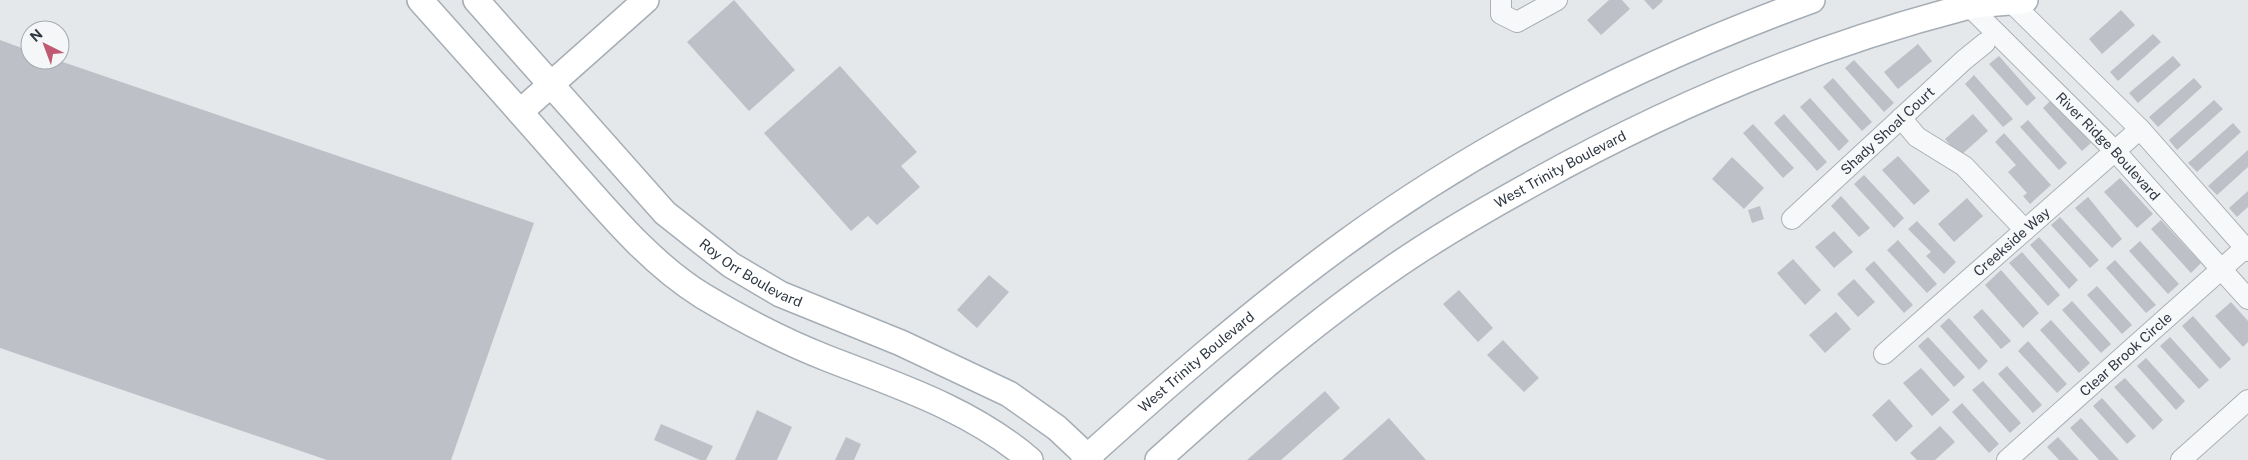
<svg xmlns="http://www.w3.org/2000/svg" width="2248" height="460" font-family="'Public Sans',sans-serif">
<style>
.building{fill:#bdc1c7}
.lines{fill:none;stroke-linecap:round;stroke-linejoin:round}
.minor-casing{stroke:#aaafb5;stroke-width:22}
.major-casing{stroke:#a5adb5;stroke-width:28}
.minor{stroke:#f7f8fa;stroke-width:20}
.major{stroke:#fff;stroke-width:25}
.labels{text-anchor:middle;stroke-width:4;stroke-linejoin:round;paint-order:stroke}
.street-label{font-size:14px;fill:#2e3742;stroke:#f5f6f8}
</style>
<rect width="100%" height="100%" fill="#e5e8eb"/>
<!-- building -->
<g class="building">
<polygon points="734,0 795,70 749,111 687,42"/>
<polygon points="1609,0 1622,0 1630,9 1601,35 1587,20"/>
<polygon points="1644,0 1662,0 1663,1 1653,10"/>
<polygon points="2121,10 2135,25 2102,54 2089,39"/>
<polygon points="2153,34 2161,42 2118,81 2110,72"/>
<polygon points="0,40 30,51 30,60 57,60 534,223 451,460 327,460 0,348"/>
<polygon points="1918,44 1932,61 1898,89 1884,72"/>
<polygon points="1999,56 2036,98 2027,106 1989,64"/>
<polygon points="2173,56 2181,65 2138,103 2129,93"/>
<polygon points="1854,60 1894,103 1884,112 1845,68"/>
<polygon points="840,66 917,152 901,166 920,187 877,225 868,216 851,231 764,133"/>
<polygon points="1974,75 2013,119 2003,127 1965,84"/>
<polygon points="1833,78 1872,122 1862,131 1823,87"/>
<polygon points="2194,78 2202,87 2158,127 2149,117"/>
<polygon points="1810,98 1849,141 1839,151 1800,107"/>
<polygon points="2052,99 2091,143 2082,151 2043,108"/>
<polygon points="2214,100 2223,109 2177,150 2169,140"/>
<polygon points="1784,114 1827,162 1817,171 1774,123"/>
<polygon points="1973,114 1988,131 1960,156 1945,139"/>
<polygon points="2028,120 2067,163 2059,170 2020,127"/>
<polygon points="2233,123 2241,132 2197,172 2188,163"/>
<polygon points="1753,124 1794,168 1783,178 1743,133"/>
<polygon points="2004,133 2051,185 2030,204 2023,196 2027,193 2008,172 2016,165 1995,142"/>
<polygon points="2248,150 2248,167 2217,195 2208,186"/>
<polygon points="1898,156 1930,191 1914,205 1882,170"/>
<polygon points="1732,157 1764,188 1744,209 1712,179"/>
<polygon points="1864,175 1904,218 1894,228 1854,184"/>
<polygon points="2120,178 2153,214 2137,228 2104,192"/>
<polygon points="2248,191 2248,207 2237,217 2229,208"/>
<polygon points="1841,196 1870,228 1859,237 1831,206"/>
<polygon points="2088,197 2122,239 2112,248 2075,208"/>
<polygon points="1967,198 1983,216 1954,242 1938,224"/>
<polygon points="1760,206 1764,219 1752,223 1748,210"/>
<polygon points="2060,217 2099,260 2090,268 2051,225"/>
<polygon points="2161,220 2201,263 2191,273 2151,229"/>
<polygon points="1917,221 1956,262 1944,274 1926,256 1931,252 1908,229"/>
<polygon points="1834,231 1853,252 1834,268 1815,247"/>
<polygon points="2039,237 2078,280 2069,289 2030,245"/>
<polygon points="1898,240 1937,284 1927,293 1887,250"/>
<polygon points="2140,241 2179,284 2168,294 2129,251"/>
<polygon points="2022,252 2060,295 2048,306 2009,263"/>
<polygon points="1793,259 1821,290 1805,305 1777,273"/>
<polygon points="2115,260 2156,305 2146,313 2106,268"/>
<polygon points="1874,261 1913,305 1904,313 1865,269"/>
<polygon points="2001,270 2039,313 2023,328 1985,285"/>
<polygon points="989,275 1009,292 977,328 957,310"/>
<polygon points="1854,279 1875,302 1858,317 1837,294"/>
<polygon points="2097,286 2132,325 2122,334 2087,295"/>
<polygon points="1459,290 1493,328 1478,342 1443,304"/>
<polygon points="2072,301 2111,344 2101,353 2062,310"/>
<polygon points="2231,302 2248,321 2248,342 2243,347 2215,316"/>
<polygon points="1982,309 2011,341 2001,349 1973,317"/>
<polygon points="1836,312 1851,329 1825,353 1809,335"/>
<polygon points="2193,316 2231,359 2220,369 2182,326"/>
<polygon points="1949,318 1988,361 1979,370 1940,326"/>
<polygon points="2051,320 2090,363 2079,373 2040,330"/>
<polygon points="1928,337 1965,377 1954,387 1918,346"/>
<polygon points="2170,337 2209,380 2199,389 2160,346"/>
<polygon points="1503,340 1539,378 1524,392 1487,355"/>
<polygon points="2028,341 2067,384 2057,393 2018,351"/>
<polygon points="2146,358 2185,401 2176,410 2137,366"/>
<polygon points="2007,366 2042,405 2033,413 1998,374"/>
<polygon points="1921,368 1950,400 1932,416 1903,383"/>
<polygon points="2125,378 2163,420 2153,430 2114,387"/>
<polygon points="1983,381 2021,423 2010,433 1972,390"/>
<polygon points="1325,391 1340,408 1281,460 1247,460"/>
<polygon points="2102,398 2136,436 2127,444 2093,406"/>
<polygon points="1889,399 1913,426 1896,442 1872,415"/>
<polygon points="1962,403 1999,444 1989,453 1952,412"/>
<polygon points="757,410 792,427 777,460 735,460"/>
<polygon points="1389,418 1426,460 1342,460"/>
<polygon points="2081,418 2119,460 2099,460 2070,428"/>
<polygon points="661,424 713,446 706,460 700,460 654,440"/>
<polygon points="1940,426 1955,442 1935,460 1917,460 1910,453"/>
<polygon points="846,437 861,444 854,460 835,460"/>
<polygon points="2058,437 2079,460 2059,460 2047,447"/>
</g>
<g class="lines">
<!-- minor casing -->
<g class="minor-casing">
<g id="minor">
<polyline points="1501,0 1501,14 1517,22 1557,0"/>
<path id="s1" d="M1963,0L2115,151L2248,299"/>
<polyline points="2009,0 2140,129 2248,251"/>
<polyline points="1901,118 1917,137 1964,166 2025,230"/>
<path id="s2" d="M1792,219L1964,60L1985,43"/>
<path id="s3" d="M1884,354L2140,129"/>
<path id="s4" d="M2007,460L2245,248"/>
<polyline points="2181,460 2248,400"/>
</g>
</g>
<!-- major casing -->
<g class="major-casing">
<g id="major">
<path d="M420,0C468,54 516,107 563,161C605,208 648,262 703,296C743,320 785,342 829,359C899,386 972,410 1030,460"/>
<path id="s5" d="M476,0L665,213L731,265L780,294L901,343L1009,394L1057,428L1091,460"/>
<polyline points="520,112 646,0"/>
<path id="s6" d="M1084,460C1167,385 1252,311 1342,245C1484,141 1647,60 1812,0"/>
<path id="s7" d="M1158,460C1232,393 1308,327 1390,270C1437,237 1486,209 1535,182C1671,106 1815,46 1966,7C1985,2 2006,4 2025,0"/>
</g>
</g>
<!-- minor -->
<use href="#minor" class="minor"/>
<!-- major -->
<use href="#major" class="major"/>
</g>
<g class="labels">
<!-- street labels -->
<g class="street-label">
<text dy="5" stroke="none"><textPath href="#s2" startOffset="130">Shady Shoal Court</textPath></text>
<text dy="5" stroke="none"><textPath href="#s1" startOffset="206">River Ridge Boulevard</textPath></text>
<text dy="5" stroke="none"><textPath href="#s7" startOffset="498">West Trinity Boulevard</textPath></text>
<text dy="5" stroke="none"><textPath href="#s3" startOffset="170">Creekside Way</textPath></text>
<text dy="5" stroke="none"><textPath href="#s5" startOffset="390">Roy Orr Boulevard</textPath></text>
<text dy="5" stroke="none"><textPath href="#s4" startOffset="159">Clear Brook Circle</textPath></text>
<text dy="5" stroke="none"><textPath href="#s6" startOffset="149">West Trinity Boulevard</textPath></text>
</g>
</g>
<!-- north arrow -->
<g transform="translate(45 45) rotate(318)"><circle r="24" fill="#f5f6f8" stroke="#a5aaaf"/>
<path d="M0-4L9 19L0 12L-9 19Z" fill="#c05971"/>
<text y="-8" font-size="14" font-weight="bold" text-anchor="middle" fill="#2e3742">N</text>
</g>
</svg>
